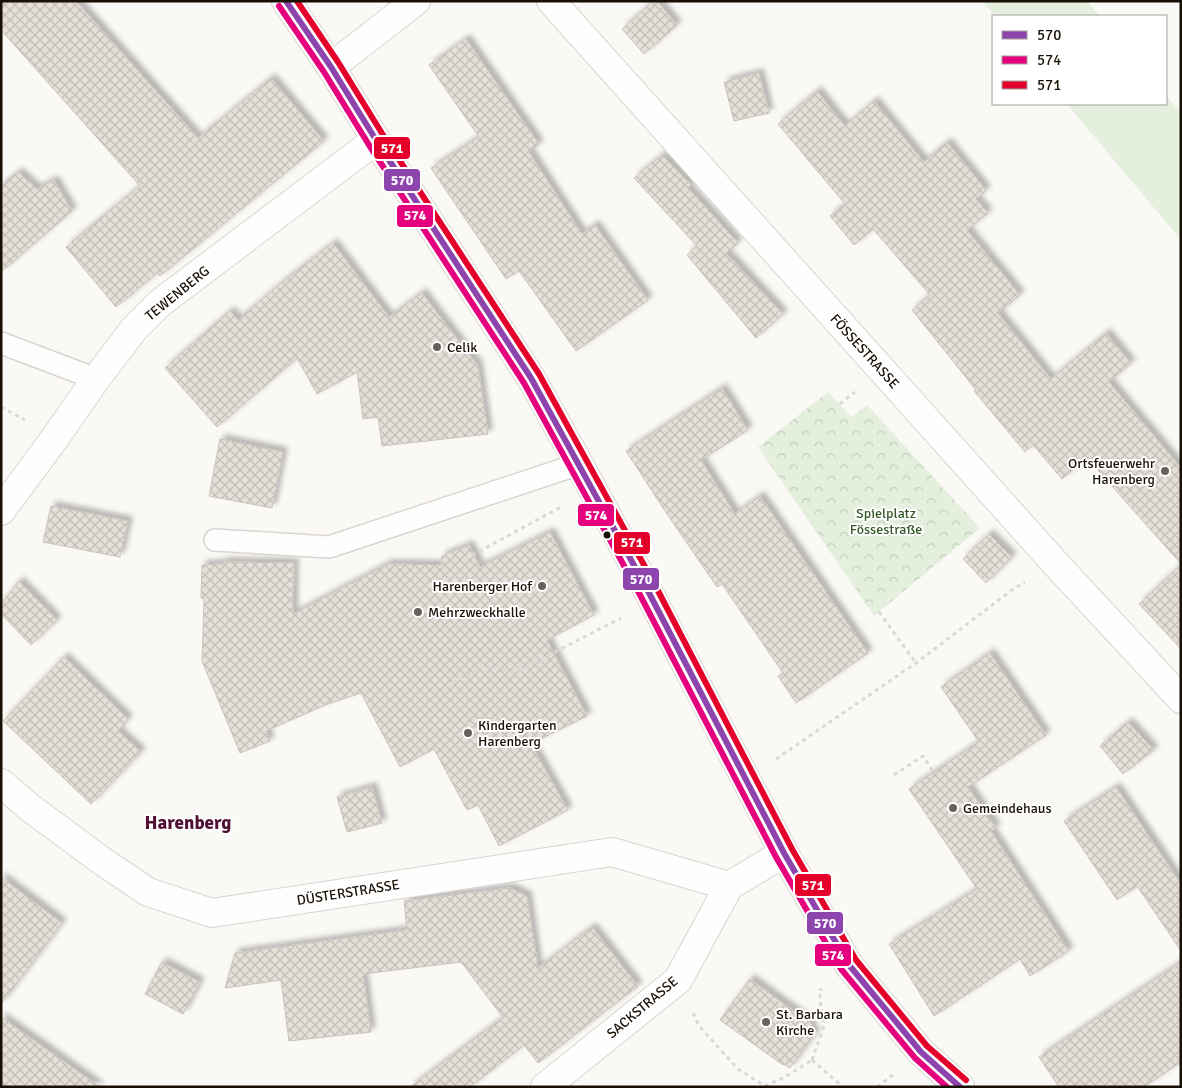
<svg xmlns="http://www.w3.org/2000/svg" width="1182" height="1088" font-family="Signika,sans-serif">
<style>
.park{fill:url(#park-crowns)}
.garden{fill:#e4f0dd}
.building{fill:url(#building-cross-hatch);stroke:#c9c3bd;filter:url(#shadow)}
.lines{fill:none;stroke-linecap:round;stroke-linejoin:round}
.lane-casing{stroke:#dad5ce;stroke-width:24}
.street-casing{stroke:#dad5ce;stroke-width:30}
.secondary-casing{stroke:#dad5ce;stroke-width:30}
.path{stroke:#dad9d7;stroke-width:3;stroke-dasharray:4 4;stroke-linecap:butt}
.lane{stroke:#fefefe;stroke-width:21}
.street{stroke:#fefefe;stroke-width:28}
.secondary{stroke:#fefefe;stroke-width:28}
.bus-1-casing{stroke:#fff;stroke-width:10}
.bus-2-casing{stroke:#fff;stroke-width:10}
.bus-3-casing{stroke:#fff;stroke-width:10}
.bus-1{stroke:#8e44ad;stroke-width:6}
.bus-2{stroke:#e5007d;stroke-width:6}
.bus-3{stroke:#e4002b;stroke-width:6}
.poi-dot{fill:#676159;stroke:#fff;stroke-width:2}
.bus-dot{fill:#180f05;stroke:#fff;stroke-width:2}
.labels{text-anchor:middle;stroke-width:4;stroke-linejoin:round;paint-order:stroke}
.street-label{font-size:14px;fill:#180f05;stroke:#fff}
.poi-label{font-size:14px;fill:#180f05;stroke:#fff;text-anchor:start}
.park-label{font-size:14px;fill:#355928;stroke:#fff}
.district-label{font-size:19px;font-weight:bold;fill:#501133;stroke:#fff}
.line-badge{stroke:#fff;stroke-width:2}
.badge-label{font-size:14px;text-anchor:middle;font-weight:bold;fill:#fff}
</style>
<defs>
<pattern id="park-crowns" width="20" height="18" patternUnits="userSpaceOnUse" patternTransform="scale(1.25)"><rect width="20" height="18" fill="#e4f0dd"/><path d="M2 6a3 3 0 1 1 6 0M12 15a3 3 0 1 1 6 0" fill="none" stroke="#c3cdbc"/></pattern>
<pattern id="building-cross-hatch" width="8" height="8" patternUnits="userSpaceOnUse" patternTransform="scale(1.25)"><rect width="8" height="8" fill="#e5dfd8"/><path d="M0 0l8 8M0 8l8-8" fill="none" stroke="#c4beb8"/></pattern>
<filter id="shadow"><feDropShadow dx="4.5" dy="-4.5" stdDeviation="2.5" flood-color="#0004"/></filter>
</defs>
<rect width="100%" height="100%" fill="#fbf9f6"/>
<!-- park -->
<polygon class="park" points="828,392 852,417 867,405 980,528 874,616 758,447"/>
<!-- garden -->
<g class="garden">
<polygon points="982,1 1087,1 1100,16 995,16"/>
<polygon points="1166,95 1181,113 1181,240 1067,104 1166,104"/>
</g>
<!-- building -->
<g class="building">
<polygon points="1,1 76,1 198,138 271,78 324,141 160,276 157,273 116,307 66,247 140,186 1,30"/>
<polygon points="654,1 657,1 677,25 644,54 622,29"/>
<polygon points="466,39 539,144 529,152 582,234 595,225 648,300 576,351 519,271 506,279 431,168 479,137 429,65"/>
<polygon points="759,73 769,113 734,121 724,82"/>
<polygon points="817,91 845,126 874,101 924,162 947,142 986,190 976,199 988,213 967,230 1020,295 998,313 1051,379 1106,333 1131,363 1109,382 1181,468 1181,564 1087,458 1062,479 1033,445 1025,452 974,391 976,390 912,310 930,295 873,229 854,245 830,216 845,204 778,124"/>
<polygon points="662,155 691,185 688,188 738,243 726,253 783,314 756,338 687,255 697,246 634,178"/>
<polygon points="18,172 37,189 54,180 72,211 1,272 1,186"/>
<polygon points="333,243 389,317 422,293 478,366 488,434 382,446 378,417 363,419 357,372 317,394 297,358 217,427 165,368 230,311 238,320 286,279"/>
<polygon points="722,388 748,430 701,460 735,514 760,496 868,653 796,703 778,676 783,673 722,584 717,587 663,508 626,451"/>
<polygon points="220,439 283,452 272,508 209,496"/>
<polygon points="51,506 128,521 120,557 43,542"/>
<polygon points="550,532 594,615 547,640 587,716 531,744 568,810 499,846 478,805 467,810 434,749 400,767 361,693 325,705 266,731 270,741 240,753 202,661 204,599 201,598 202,565 223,564 223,562 294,563 293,614 388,564 441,565 442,556 469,545 480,567"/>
<polygon points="989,534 1012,557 986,583 963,559"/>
<polygon points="1181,565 1181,649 1139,604"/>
<polygon points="19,581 57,620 31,645 1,614 1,604"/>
<polygon points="990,653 1046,735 968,787 996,828 991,831 1069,951 1030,976 1020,959 934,1016 889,944 977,889 909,789 979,742 941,687"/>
<polygon points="64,657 128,719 118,731 141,752 91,804 3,721"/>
<polygon points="1128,722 1154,750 1123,774 1100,746"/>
<polygon points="372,787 382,823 347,832 337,797"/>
<polygon points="1116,787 1181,884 1181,951 1137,886 1117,900 1064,821"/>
<polygon points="1,877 62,923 1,1004"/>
<polygon points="510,888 527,896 538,968 592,927 638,986 538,1063 524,1045 470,1087 410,1087 505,1016 502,1016 461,962 363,974 371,1032 289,1041 281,980 225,988 235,953 407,930 404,901"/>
<polygon points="162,962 200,982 183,1014 145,994"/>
<polygon points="1181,962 1181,1062 1144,1087 1059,1087 1039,1057"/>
<polygon points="750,979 812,1024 810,1028 816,1032 790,1068 783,1064 783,1065 720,1020"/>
<polygon points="1,1017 100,1087 1,1087"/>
</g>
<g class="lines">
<!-- lane casing -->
<g class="lane-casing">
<g id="lane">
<polyline points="1,343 96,379"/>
<polyline points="215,540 329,547 579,464"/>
</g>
</g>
<!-- street casing -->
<g class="street-casing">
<g id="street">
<polyline points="551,1 1055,563 1181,699"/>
<polyline points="331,67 416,1"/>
<polyline points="1,511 55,438 96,379 134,329 160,303 376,140"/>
<polyline points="1,783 29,807 102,861 148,892 212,913 612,852 729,886"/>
<polyline points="545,1087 678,980 729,886 784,853"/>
</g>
</g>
<!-- secondary casing -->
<g class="secondary-casing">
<polyline id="secondary" points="286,1 331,67 376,140 531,378 579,464 647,589 784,853 849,965 921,1052 960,1087"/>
</g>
<!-- path -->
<g class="path">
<polyline points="840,404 855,392"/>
<polyline points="1,407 25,420"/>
<polyline points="465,559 561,507"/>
<polyline points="879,612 916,663"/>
<polyline points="452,683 485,666 516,672 621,618"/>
<polyline points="776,759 916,663 1012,590 1025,582"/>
<polyline points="894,775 923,756 934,773"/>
<polyline points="693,1013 699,1026 738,1069 765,1086 785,1077 812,1060"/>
<polyline points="812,1060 824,1026 820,1000 820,990 822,989"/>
<polyline points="812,1060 843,1087"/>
<polyline points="877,1087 893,1075"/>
</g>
<!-- lane -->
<use href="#lane" class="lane"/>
<!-- street -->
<use href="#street" class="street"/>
<!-- secondary -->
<use href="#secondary" class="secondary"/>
<!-- bus-1 casing -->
<g class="bus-1-casing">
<polyline id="bus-1" points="286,1 331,67 376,140 531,378 647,589 784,853 849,965 921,1052 960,1087"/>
</g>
<!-- bus-2 casing -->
<g class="bus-2-casing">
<polyline id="bus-2" points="279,6 324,72 369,145 524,383 639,593 776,857 841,969 915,1058 947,1087"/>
</g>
<!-- bus-3 casing -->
<g class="bus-3-casing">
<polyline id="bus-3" points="297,1 338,62 383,135 539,374 655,585 792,849 856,960 927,1046 966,1080"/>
</g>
<!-- bus-1 -->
<use href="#bus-1" class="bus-1"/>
<!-- bus-2 -->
<use href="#bus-2" class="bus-2"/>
<!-- bus-3 -->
<use href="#bus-3" class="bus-3"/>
</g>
<!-- markers -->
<g class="poi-dot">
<circle cx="437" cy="347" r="5"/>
<circle cx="1165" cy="471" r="5"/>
<circle cx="542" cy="586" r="5"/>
<circle cx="418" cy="612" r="5"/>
<circle cx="468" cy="733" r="5"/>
<circle cx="953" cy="808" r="5"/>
<circle cx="766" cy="1022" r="5"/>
</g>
<circle class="bus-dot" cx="607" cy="535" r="4.5"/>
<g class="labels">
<!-- street labels -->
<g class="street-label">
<text transform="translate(177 293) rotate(-39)" y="5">TEWENBERG</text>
<text transform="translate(865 351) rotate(48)" y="5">FÖSSESTRASSE</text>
<text transform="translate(348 892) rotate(-9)" y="5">DÜSTERSTRASSE</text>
<text transform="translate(642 1007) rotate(-40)" y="5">SACKSTRASSE</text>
</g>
<!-- poi labels -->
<g class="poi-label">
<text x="447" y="352">Celik</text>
<text x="1155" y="468" text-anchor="end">Ortsfeuerwehr<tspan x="1155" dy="16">Harenberg</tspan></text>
<text x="532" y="591" text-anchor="end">Harenberger Hof</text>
<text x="428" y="617">Mehrzweckhalle</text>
<text x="478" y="730">Kindergarten<tspan x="478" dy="16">Harenberg</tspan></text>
<text x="963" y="813">Gemeindehaus</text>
<text x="776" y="1019">St. Barbara<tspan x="776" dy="16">Kirche</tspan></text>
</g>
<!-- park labels -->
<g class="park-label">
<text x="886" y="518">Spielplatz<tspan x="886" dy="16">Fössestraße</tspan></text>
</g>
<!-- district labels -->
<g class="district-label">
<text x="188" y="829">Harenberg</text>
</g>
</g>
<g class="line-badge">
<rect x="373" y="136" width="38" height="24" rx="5" fill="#e4002b"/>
<rect x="383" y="168" width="38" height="24" rx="5" fill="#8e44ad"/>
<rect x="396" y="204" width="38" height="24" rx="5" fill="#e5007d"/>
<rect x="577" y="503" width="38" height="24" rx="5" fill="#e5007d"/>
<rect x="613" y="531" width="38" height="24" rx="5" fill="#e4002b"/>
<rect x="622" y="567" width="38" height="24" rx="5" fill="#8e44ad"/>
<rect x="794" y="873" width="38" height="24" rx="5" fill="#e4002b"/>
<rect x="806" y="911" width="38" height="24" rx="5" fill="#8e44ad"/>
<rect x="814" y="943" width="38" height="24" rx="5" fill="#e5007d"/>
</g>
<g class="badge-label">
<text x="392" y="153">571</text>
<text x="402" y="185">570</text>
<text x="415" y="220">574</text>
<text x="596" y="520">574</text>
<text x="632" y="547">571</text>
<text x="641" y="584">570</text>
<text x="813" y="890">571</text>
<text x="825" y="928">570</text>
<text x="833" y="960">574</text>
</g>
<!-- border -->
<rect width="1182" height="1088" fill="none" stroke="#180f05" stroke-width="5"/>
<!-- legend -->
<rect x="992" y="15" width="175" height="90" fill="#ffffff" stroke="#a39f9b"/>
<rect x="1002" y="31" width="25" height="8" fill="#8e44ad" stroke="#a39f9b"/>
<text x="1037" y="40" font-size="15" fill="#180f05">570</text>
<rect x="1002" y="56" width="25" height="8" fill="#e5007d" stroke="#a39f9b"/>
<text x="1037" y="65" font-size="15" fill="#180f05">574</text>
<rect x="1002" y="81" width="25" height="8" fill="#e4002b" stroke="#a39f9b"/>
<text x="1037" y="90" font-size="15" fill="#180f05">571</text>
</svg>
